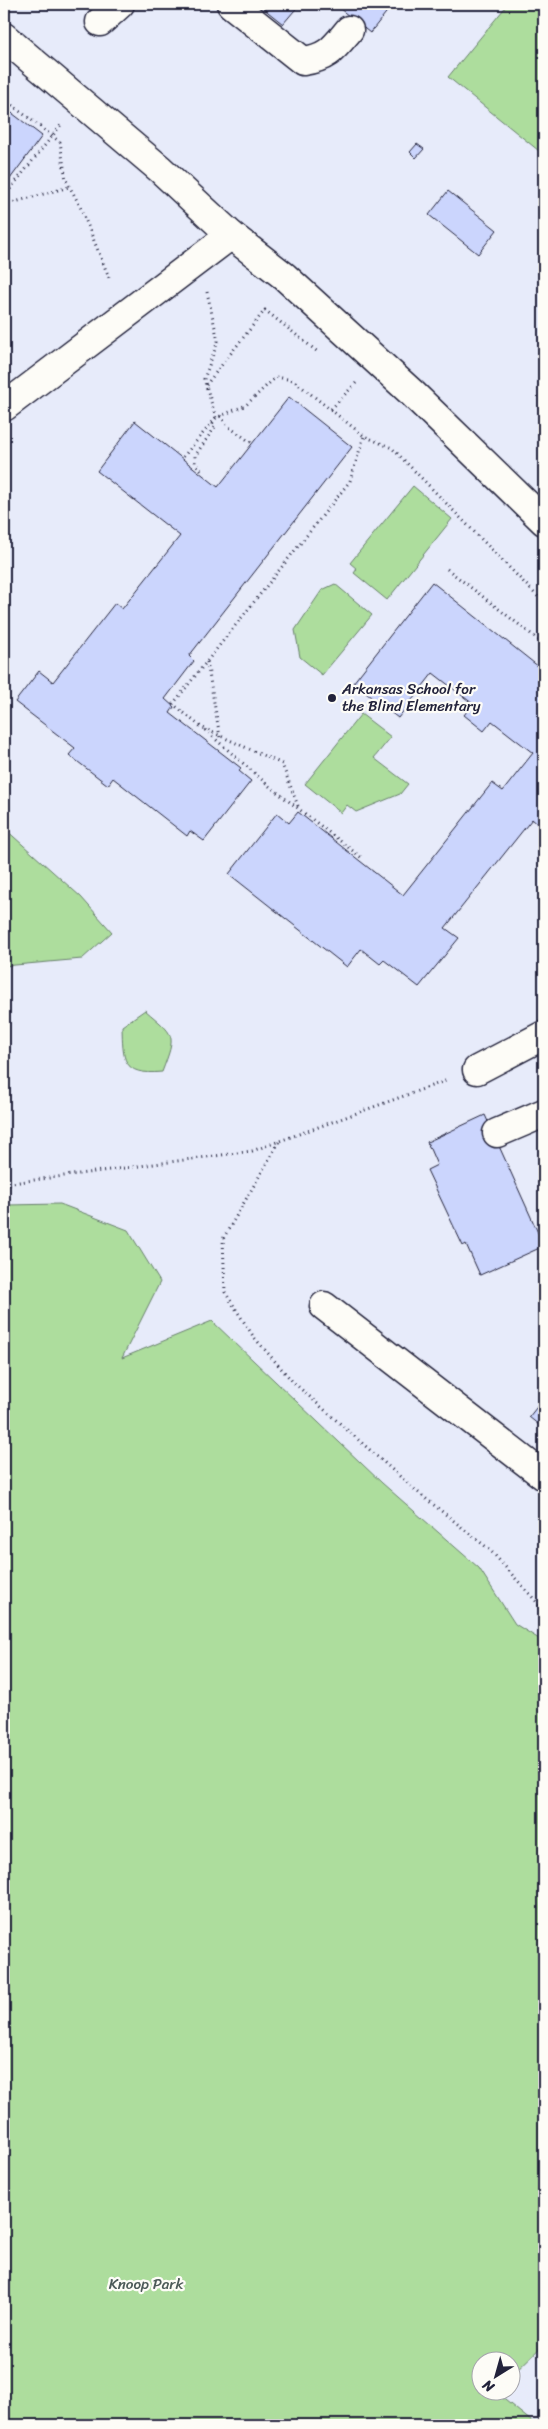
<svg xmlns="http://www.w3.org/2000/svg" width="548" height="2429" font-family="Sriracha,sans-serif">
<style>
.built{fill:#e7ebfa}
.green{fill:#addd9d;stroke:#68806c}
.building{fill:#cbd5fd;stroke:#22223b}
.lines{fill:none;stroke-linecap:round;stroke-linejoin:round}
.minor-casing{stroke:#22223b;stroke-width:31}
.path{stroke:#22223b;stroke-width:3;stroke-dasharray:1 4;stroke-linecap:butt}
.minor{stroke:#fdfcf7;stroke-width:28}
.poi-dot{fill:#22223b;stroke:#fdfcf7;stroke-width:2}
.labels{text-anchor:middle;stroke-width:4.5;stroke-linejoin:round;paint-order:stroke}
.poi-label{font-size:15px;fill:#22223b;stroke:#fdfcf7;text-anchor:start}
.park-label{font-size:15px;fill:#4c5a58;stroke:#fdfcf7}
</style>
<rect width="100%" height="100%" fill="#f3f4f8"/>
<filter id="ink" filterUnits="userSpaceOnUse"><feTurbulence type="fractalNoise" baseFrequency=".02" numOctaves="2"/><feDisplacementMap in="SourceGraphic" scale="10" xChannelSelector="R" yChannelSelector="G"/><feConvolveMatrix kernelMatrix="1 2 1 2 8 2 1 2 1" color-interpolation-filters="sRGB"/></filter>
<g filter="url(#ink)">
<!-- built -->
<polygon class="built" points="4,4 544,4 544,2425 536,2425 495,2392 510,2392 510,2362 480,2362 4,1982"/>
<!-- green -->
<g class="green">
<polygon points="508,4 544,4 544,155 448,77"/>
<polygon points="413,486 452,519 387,600 354,573 357,569 350,563"/>
<polygon points="335,584 372,615 322,675 300,657 295,630 322,590"/>
<polygon points="361,714 391,737 374,758 408,784 400,794 356,812 347,805 341,813 305,784"/>
<polygon points="4,828 81,897 112,932 82,959 4,966"/>
<path d="M145,1010C175,1036 177,1033 162,1072C121,1076 123,1059 122,1026Z"/>
<polygon points="60,1204 128,1230 160,1282 122,1358 212,1321 382,1483 479,1568 515,1624 544,1642 544,2344 511,2376 510,2362 480,2362 480,2392 495,2392 536,2425 4,2425 4,1302 6,1299 4,1295 4,1209 8,1205"/>
</g>
<!-- building -->
<g class="building">
<polygon points="258,4 300,4 283,24"/>
<polygon points="334,4 393,4 370,33"/>
<polygon points="4,107 42,136 4,187"/>
<polygon points="417,144 424,149 416,158 410,152"/>
<polygon points="448,191 497,230 478,254 429,215"/>
<polygon points="289,397 352,447 189,656 194,661 165,699 174,707 170,713 241,768 239,771 251,781 204,841 190,831 187,836 113,778 108,785 69,755 75,748 15,702 39,671 53,682 115,603 122,609 180,536 97,471 135,421 218,487"/>
<polygon points="432,582 544,671 544,823 541,827 532,819 445,928 459,938 419,987 384,960 380,964 361,949 347,967 229,874 277,813 289,823 298,812 403,895 492,783 503,791 533,753 492,721 484,731 464,715 473,704 433,673 398,718 353,683"/>
<polygon points="485,1115 544,1246 480,1275 466,1244 463,1246 427,1170 437,1165 427,1142"/>
<polygon points="544,1398 544,1429 529,1417"/>
</g>
<g class="lines">
<!-- minor casing -->
<g class="minor-casing">
<g id="minor">
<path d="M231,4L303,61C328,58 334,48 349,30"/>
<polyline points="100,22 120,4"/>
<polyline points="4,37 160,169 231,235 284,276 412,393 544,521"/>
<polyline points="4,407 231,235"/>
<polyline points="477,1070 544,1035"/>
<polyline points="497,1133 544,1113"/>
<polyline points="324,1306 544,1476"/>
</g>
</g>
<!-- path -->
<g class="path">
<polyline points="4,99 60,142 66,180 79,204 110,280"/>
<polyline points="7,193 61,125"/>
<polyline points="4,205 69,187"/>
<polyline points="207,292 218,341 204,379 216,418"/>
<polyline points="206,385 265,310 319,353"/>
<polyline points="331,409 356,383"/>
<polyline points="220,416 229,427 252,443"/>
<polyline points="183,457 216,418 246,405 276,377 293,380 364,436 392,448 544,603"/>
<polyline points="201,470 195,463 195,456 215,427 212,422"/>
<polyline points="447,569 544,644"/>
<polyline points="539,640 544,633"/>
<polyline points="207,662 220,737"/>
<polyline points="205,730 268,785 362,858"/>
<polyline points="298,806 282,764 201,727 173,704 350,481 364,436"/>
<polyline points="279,1142 223,1239 225,1292 253,1336 293,1382 414,1489 490,1550 544,1610"/>
<polyline points="4,1184 252,1151 448,1080"/>
</g>
<!-- minor -->
<use href="#minor" class="minor"/>
</g>
</g>
<!-- markers -->
<circle class="poi-dot" cx="332" cy="698" r="5"/>
<g class="labels">
<!-- poi labels -->
<g class="poi-label">
<text x="342" y="694">Arkansas School for<tspan x="342" dy="17">the Blind Elementary</tspan></text>
</g>
<!-- park labels -->
<g class="park-label">
<text x="146" y="2289">Knoop Park</text>
</g>
</g>
<!-- margin -->
<rect width="548" height="2429" fill="none" stroke="#fdfcf7" stroke-width="20"/>
<rect x="10" y="10" width="528" height="2409" fill="none" stroke="#22223b" stroke-width="2" filter="url(#ink)"/>
<!-- north arrow -->
<g transform="translate(496 2376) rotate(217)"><circle r="24" fill="#fdfcf7" stroke="#a5a5ac"/>
<path d="M0-4L9 19L0 12L-9 19Z" fill="#22223b"/>
<text y="-8" font-size="14" font-weight="bold" text-anchor="middle" fill="#22223b">N</text>
</g>
</svg>
